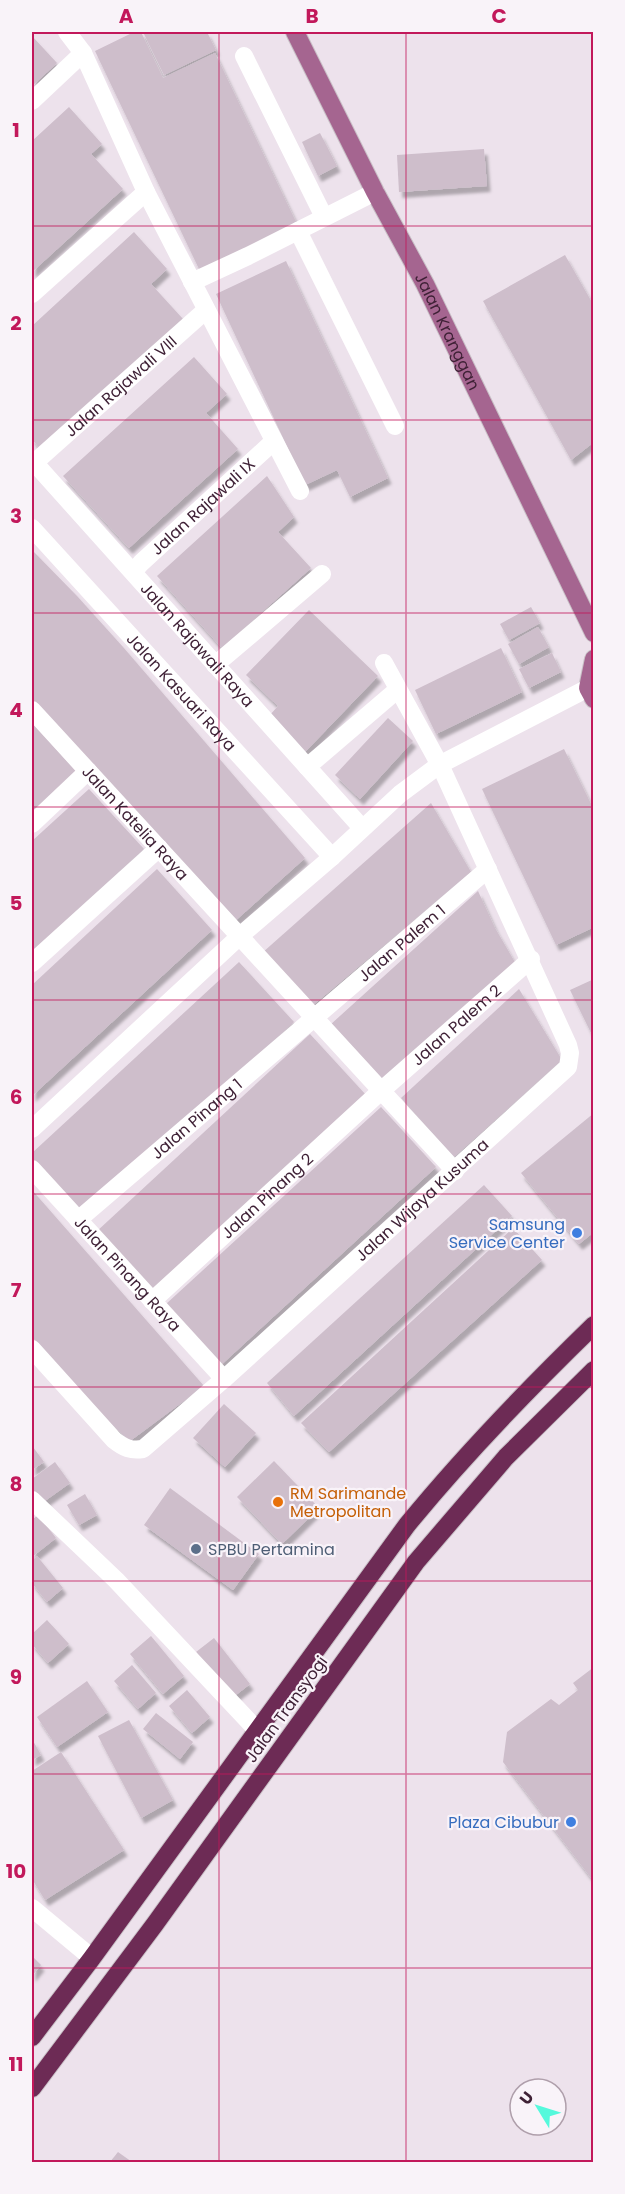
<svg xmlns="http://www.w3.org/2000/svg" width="625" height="2194" font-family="Poppins,sans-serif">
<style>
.building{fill:#cebecb;filter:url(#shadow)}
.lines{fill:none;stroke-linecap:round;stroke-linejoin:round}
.major-casing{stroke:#c9c1c7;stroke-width:20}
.highway-casing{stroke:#c9c1c7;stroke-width:20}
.minor{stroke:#fff;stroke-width:18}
.major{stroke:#a56590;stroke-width:18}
.highway{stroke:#6d2b55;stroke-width:18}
.grid{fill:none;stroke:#c2185b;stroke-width:1.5;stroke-opacity:0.55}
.shop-dot{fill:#3f7fe0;stroke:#f9f3f9;stroke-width:2}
.food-dot{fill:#e8710a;stroke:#f9f3f9;stroke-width:2}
.service-dot{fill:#5c6f8a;stroke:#f9f3f9;stroke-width:2}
.labels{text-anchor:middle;stroke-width:4.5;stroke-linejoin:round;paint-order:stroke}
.street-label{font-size:16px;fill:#3f2136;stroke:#f9f3f9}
.shop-label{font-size:16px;fill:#366cbe;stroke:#f9f3f9;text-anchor:end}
.food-label{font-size:16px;fill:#c56008;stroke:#f9f3f9;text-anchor:start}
.service-label{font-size:16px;fill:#4e5e75;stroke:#f9f3f9;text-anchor:start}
.neatline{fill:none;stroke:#c2185b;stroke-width:2}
.grid-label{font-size:20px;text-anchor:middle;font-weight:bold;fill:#c2185b}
</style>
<defs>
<filter id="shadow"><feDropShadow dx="3.5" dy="6" stdDeviation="1.5" flood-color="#0004"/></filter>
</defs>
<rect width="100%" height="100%" fill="#ede2ec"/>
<!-- building -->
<g class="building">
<polygon points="134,32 141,32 163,78 215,53 297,224 200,271 95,51"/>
<polygon points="143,32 207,32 216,50 164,75"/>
<polygon points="32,36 57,63 32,86"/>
<polygon points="69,107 102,144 91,154 123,189 32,272 32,141"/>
<polygon points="320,133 337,166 318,176 302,142"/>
<polygon points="484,149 487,186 399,192 397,155"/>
<polygon points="134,232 167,269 151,284 183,319 40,449 32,439 32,326"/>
<polygon points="565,255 594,306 594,442 571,460 483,301"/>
<polygon points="286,261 388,478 350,497 337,470 305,485 216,294"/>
<polygon points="194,357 227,394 206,413 238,449 129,548 63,476"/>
<polygon points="267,476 294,517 278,532 311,568 222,648 157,576"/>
<polygon points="32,550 77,596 123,647 305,858 235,921 32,701"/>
<polygon points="531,607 540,623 509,640 500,624"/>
<polygon points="309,610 378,676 305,752 269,716 278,706 246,675"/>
<polygon points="538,627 549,647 519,664 508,644"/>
<polygon points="501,648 522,692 436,734 415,690"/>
<polygon points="552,653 561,672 529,688 519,669"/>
<polygon points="388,718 413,741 360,799 335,775"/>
<polygon points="32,722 79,775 32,819"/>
<polygon points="564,749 594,810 594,927 556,945 482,789"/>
<polygon points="89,789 144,849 32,952 32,841"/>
<polygon points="431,803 471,872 312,1006 262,953"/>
<polygon points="157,869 212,930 32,1096 32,985"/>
<polygon points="478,891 495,928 516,964 383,1084 330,1025"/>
<polygon points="239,962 294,1022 153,1152 79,1216 32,1166 32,1153"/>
<polygon points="594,979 594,1039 570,990"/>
<polygon points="519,989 562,1060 454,1157 401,1098"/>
<polygon points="310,1034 366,1095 151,1292 96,1232"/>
<polygon points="381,1107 436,1167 221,1365 166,1304"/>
<polygon points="594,1113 594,1232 579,1244 521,1173"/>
<polygon points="484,1185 512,1216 294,1416 267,1383"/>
<polygon points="32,1190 204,1386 130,1441 99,1413 32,1337"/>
<polygon points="513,1228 542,1260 329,1452 301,1423"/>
<polygon points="224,1404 256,1433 225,1467 193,1438"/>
<polygon points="33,1447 44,1462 32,1470 32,1448"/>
<polygon points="274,1461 319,1508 282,1544 237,1497"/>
<polygon points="55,1462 70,1483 42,1503 32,1489 32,1479"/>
<polygon points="170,1488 259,1554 233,1590 144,1525"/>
<polygon points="85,1494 97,1515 79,1525 67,1505"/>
<polygon points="38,1515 56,1538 32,1557 32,1520"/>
<polygon points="37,1556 63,1588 47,1602 32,1583 32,1561"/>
<polygon points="47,1620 69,1644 48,1663 32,1644 32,1634"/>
<polygon points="151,1636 184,1676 163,1694 130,1654"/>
<polygon points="214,1638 250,1684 232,1698 196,1652"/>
<polygon points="132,1665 156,1693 138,1709 114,1681"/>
<polygon points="594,1667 594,1882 503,1762 507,1732 551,1699 559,1705 578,1690 573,1683"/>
<polygon points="87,1681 108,1712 57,1747 37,1717"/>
<polygon points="187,1690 210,1717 192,1733 169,1706"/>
<polygon points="156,1713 193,1742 180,1759 143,1729"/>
<polygon points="129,1720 173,1800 141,1818 98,1736"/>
<polygon points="32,1739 41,1755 32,1760"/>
<polygon points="61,1752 124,1850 45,1900 32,1879 32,1771"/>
<polygon points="32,1956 41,1965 32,1976"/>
<polygon points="118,2152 132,2162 110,2162"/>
</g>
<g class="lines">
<!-- major casing -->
<g class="major-casing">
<g id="major">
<path id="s10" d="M295,32L375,192L425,284L594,633"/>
<polyline points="594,659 588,688 594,699"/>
</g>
</g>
<!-- highway casing -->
<g class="highway-casing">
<g id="highway">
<path d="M32,2037L92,1958L407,1525C465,1454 528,1389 594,1325"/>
<polyline points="32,2088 155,1924 416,1562 506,1457 594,1370"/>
</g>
</g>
<!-- minor -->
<g class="minor">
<polyline points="67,32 83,53 146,192 300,491"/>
<polyline points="244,56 324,217"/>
<polyline points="32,101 83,53"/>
<polyline points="298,231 395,426"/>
<polyline points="192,282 248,256 375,192"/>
<polyline points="32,294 146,192"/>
<path id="s1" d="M32,460L362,828"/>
<path id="s2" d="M34,463L206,310"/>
<path id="s3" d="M32,528L332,857"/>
<path id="s4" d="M133,572L141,563L274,441"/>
<polyline points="215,665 322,574"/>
<path id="s5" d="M32,710L455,1171"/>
<polyline points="307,767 397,690"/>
<polyline points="32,824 88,771"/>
<polyline points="32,963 159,848"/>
<polyline points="32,1129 241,935 332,857 400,794 439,765 594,685"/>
<path id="s6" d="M32,1169L224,1379"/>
<path id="s7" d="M78,1220L488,869"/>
<path id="s8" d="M152,1301L382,1090L531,959"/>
<path id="s9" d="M32,1349L114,1440C124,1448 131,1451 143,1449L224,1379L568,1067L570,1053L568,1045L441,767L384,663"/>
<polyline points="32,1500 116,1580 257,1730"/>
<polyline points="32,1908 92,1958"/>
</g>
<!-- major -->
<use href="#major" class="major"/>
<!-- highway -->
<use href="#highway" class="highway"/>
</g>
<!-- grid -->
<path class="grid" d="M219,32V2162M406,32V2162M32,226H594M32,420H594M32,613H594M32,807H594M32,1000H594M32,1194H594M32,1387H594M32,1581H594M32,1774H594M32,1968H594"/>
<!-- markers -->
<g class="shop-dot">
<circle cx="577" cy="1233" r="6"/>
<circle cx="571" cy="1822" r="6"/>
</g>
<circle class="food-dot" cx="278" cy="1502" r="6"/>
<circle class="service-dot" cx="196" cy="1549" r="6"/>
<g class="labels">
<!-- street labels -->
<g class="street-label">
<text dy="6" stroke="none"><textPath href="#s10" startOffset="336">Jalan Kranggan</textPath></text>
<text dy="6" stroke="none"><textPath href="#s2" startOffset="116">Jalan Rajawali VIII</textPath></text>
<text dy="6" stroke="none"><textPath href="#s4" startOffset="96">Jalan Rajawali IX</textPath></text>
<text dy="6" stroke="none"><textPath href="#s1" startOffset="248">Jalan Rajawali Raya</textPath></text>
<text dy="6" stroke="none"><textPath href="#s3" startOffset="222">Jalan Kasuari Raya</textPath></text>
<text dy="6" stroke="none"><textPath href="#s5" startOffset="153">Jalan Katelia Raya</textPath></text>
<text dy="6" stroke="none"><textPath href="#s7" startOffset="426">Jalan Palem 1</textPath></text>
<text dy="6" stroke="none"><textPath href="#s8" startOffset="411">Jalan Palem 2</textPath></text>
<text dy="6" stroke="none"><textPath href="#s7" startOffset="156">Jalan Pinang 1</textPath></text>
<text dy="6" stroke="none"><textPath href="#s8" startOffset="156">Jalan Pinang 2</textPath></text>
<text dy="6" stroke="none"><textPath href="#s9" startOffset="528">Jalan Wijaya Kusuma</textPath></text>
<text dy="6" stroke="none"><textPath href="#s6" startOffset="142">Jalan Pinang Raya</textPath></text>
<text transform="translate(286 1709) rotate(-54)" y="6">Jalan Transyogi</text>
</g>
<!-- shop labels -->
<g class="shop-label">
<text x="565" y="1230">Samsung<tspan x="565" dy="18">Service Center</tspan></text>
<text x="559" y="1828">Plaza Cibubur</text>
</g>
<!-- food labels -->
<g class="food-label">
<text x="290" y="1499">RM Sarimande<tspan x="290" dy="18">Metropolitan</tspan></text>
</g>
<!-- service labels -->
<g class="service-label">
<text x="208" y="1555">SPBU Pertamina</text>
</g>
</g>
<!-- border -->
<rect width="625" height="2194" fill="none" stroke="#f9f3f9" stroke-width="66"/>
<!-- north arrow -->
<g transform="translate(538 2107) rotate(308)"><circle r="28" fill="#f9f3f9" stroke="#af9fab" stroke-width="1.5"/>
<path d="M0-4.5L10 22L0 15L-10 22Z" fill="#55f9dc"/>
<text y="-9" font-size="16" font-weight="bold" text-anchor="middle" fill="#3f2136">U</text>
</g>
<rect x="33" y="33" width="559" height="2128" class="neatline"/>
<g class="grid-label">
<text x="126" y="23">A</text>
<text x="312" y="23">B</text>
<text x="499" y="23">C</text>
<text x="16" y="137">1</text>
<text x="16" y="330">2</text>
<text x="16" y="523">3</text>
<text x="16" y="717">4</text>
<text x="16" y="910">5</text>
<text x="16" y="1104">6</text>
<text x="16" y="1297">7</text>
<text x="16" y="1491">8</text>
<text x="16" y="1684">9</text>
<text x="16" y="1878">10</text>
<text x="16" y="2071">11</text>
</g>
</svg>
